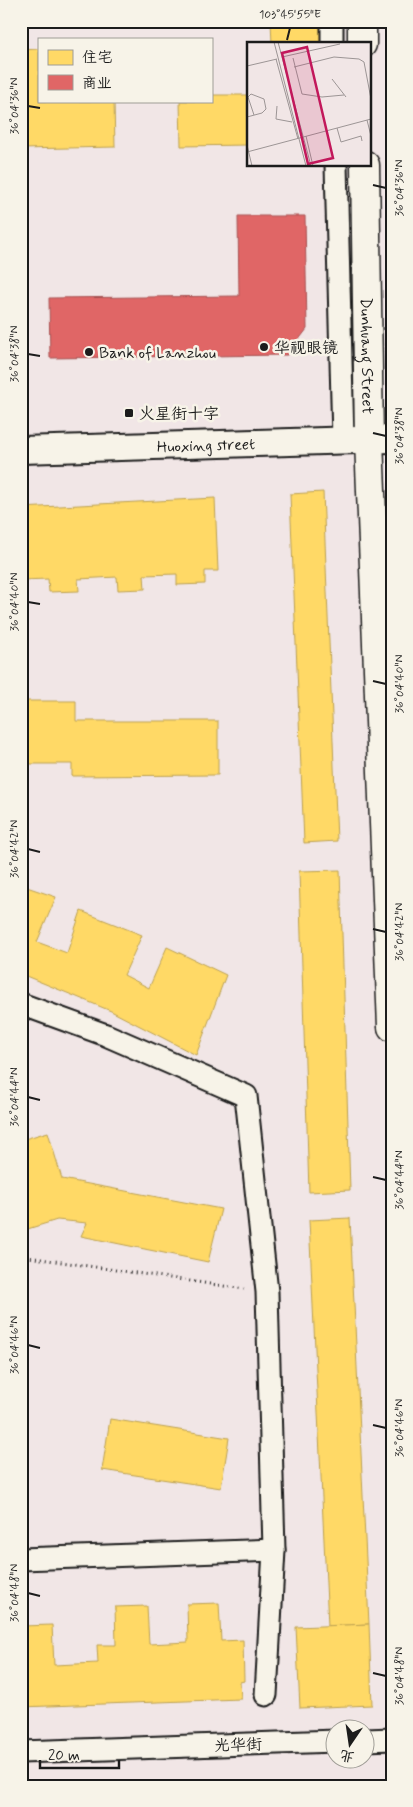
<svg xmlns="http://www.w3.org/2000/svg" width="413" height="1807" font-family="Mynerve,'LXGW WenKai TC',sans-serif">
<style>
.homes{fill:#ffd966;stroke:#bba050}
.shops{fill:#e06666;stroke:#a55050}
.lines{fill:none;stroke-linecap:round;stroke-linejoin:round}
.minor-casing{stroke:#1c1c1c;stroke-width:25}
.tertiary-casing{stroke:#1c1c1c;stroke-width:30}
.secondary-casing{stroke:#1c1c1c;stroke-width:31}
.path{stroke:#1c1c1c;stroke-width:3;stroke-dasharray:1 4;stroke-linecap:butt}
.minor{stroke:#f7f3e8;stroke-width:21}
.tertiary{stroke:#f7f3e8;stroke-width:26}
.secondary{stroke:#f7f3e8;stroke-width:28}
.ticks{fill:none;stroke:#1c1c1c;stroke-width:2}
.poi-dot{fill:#1c1c1c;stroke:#f7f3e8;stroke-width:2}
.labels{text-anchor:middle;stroke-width:5;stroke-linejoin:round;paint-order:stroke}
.poi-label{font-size:16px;fill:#1c1c1c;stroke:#f7f3e8;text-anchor:start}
.street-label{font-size:16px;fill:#1c1c1c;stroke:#f7f3e8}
.inset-road{fill:none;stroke:#9c9595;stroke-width:1}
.view{fill:#c2185b;fill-opacity:0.15;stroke:#c2185b;stroke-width:2.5}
.inset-edge{fill:none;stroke:#1c1c1c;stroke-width:2.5}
.neatline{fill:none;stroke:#1c1c1c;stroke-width:2}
.ticks-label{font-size:12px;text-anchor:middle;fill:#1c1c1c}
</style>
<rect width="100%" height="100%" fill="#f1e6e6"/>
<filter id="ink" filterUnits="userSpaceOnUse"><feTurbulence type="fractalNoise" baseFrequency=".02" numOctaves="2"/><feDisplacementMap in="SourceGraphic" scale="10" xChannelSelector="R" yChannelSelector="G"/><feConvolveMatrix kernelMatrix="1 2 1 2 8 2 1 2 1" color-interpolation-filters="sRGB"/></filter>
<g filter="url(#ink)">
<!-- homes -->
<g class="homes">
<polygon points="271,21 322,21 323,44 272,44"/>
<polygon points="39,49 39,101 114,101 115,147 21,149 21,50"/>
<polygon points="211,95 248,95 248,145 181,146 180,101 211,101"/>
<polygon points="323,492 337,841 304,843 290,494"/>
<polygon points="215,498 218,571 205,571 205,584 177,585 177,574 144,575 145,589 118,590 117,577 78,579 79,591 49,592 48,579 21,580 21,508"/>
<polygon points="21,701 76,701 76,721 218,721 218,775 72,776 72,764 21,764"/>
<polygon points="340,870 350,1190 309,1192 299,871"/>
<polygon points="21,885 56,897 37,942 67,953 81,911 142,935 124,975 149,988 167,947 226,975 196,1055 111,1011 21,974"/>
<polygon points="48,1132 62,1179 221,1209 208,1262 81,1236 87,1223 57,1220 21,1231 21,1140"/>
<polygon points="350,1218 369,1624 328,1626 309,1220"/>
<polygon points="110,1419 229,1438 221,1488 102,1470"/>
<polygon points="219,1603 221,1641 243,1640 244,1681 240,1682 241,1699 21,1707 21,1626 52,1625 54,1665 98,1663 97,1645 116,1645 115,1607 147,1606 149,1644 188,1642 187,1604"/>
<polygon points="369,1624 372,1705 300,1708 296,1627"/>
</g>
<!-- shops -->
<polygon class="shops" points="238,216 305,216 307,329 287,355 50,358 49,298 239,296"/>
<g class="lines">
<!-- minor casing -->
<g class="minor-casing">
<g id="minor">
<polyline points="332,21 332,44"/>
<polyline points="336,165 343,440"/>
<polyline points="21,1004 106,1035 246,1096 267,1292 274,1550 266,1695"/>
<polyline points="21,1559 274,1550"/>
<polyline points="366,1740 392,1739"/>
<polyline points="21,1752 336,1741"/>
</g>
</g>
<!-- tertiary casing -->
<g class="tertiary-casing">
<g id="tertiary">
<path id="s1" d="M21,450L392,439"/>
</g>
</g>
<!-- secondary casing -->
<g class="secondary-casing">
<g id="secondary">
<polyline points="362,21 362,44"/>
<path id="s2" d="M365,165L369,440L392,1027"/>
</g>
</g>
<!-- path -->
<g class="path">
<polyline points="21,1256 244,1289"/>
<polyline points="392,1699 389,1707 392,1708"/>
</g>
<!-- minor -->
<use href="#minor" class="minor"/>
<!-- tertiary -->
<use href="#tertiary" class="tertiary"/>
<!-- secondary -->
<use href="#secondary" class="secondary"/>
</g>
</g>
<!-- ticks -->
<path class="ticks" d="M287,40L290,28M28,106L40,108M373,185L386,188M28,354L40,356M373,433L386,436M28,602L40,604M373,681L386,684M28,849L40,852M373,929L386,932M28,1097L40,1100M373,1177L386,1180M28,1345L40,1348M373,1425L386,1428M28,1593L40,1596M373,1673L386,1676"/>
<!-- markers -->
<g class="poi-dot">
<circle cx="264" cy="347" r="5"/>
<circle cx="89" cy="352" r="5"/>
<rect x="124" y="408" width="10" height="10" rx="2.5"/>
</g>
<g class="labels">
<!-- poi labels -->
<g class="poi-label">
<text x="274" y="353">华视眼镜</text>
<text x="99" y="358">Bank of Lanzhou</text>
<text x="139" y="419">火星街十字</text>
</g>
<!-- street labels -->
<g class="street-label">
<text dy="6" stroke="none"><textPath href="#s2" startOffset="191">Dunhuang Street</textPath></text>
<text dy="6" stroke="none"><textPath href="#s1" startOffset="185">Huoxing street</textPath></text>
<text transform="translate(238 1744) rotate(-2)" y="6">光华街</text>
</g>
</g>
<!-- overview -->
<g transform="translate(247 42)">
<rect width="124" height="124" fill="#f1e6e6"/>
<path class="inset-road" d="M27,0L59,124M31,0L64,124M35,15L93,2M46,16L55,52L75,55L97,53M29,17L51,97M0,24L30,17M47,25L87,15L112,17L117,20L124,57M85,37L99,55M30,64L29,77L45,80M0,75L15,71L19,67L17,57L4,52L1,55L7,73M120,78L124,94M90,86L94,100L114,94L115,99M59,94L66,124M0,103L5,124M0,110L124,77"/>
<path class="view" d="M60,5L86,116L61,122L35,11Z"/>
<rect width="124" height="124" class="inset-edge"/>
</g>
<!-- margin -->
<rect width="413" height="1807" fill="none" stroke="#f7f3e8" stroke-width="55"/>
<!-- legend -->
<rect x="38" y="38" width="175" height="65" fill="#f7f3e8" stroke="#9f9d96"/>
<rect x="48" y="50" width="25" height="15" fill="#ffd966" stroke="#9f9d96"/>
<text x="82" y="62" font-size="15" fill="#1c1c1c">住宅</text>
<rect x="48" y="75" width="25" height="15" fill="#e06666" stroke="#9f9d96"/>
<text x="82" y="88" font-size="15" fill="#1c1c1c">商业</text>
<!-- north arrow -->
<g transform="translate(350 1744) rotate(193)"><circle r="24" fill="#f7f3e8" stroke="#9f9d96"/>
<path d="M0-4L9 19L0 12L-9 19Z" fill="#1c1c1c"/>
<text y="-8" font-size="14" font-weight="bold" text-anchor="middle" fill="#1c1c1c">北</text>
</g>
<!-- scale -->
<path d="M40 1760v8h79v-8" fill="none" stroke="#1c1c1c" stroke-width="2.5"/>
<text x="48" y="1760" font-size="15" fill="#1c1c1c" stroke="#f7f3e8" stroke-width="4" paint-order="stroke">20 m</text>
<rect x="28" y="28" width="358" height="1752" class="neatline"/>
<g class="ticks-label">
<text x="290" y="18">103°45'55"E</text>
<text transform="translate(14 106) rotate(-90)" y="4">36°04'36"N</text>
<text transform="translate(399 188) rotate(-90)" y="4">36°04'36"N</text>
<text transform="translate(14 354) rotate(-90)" y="4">36°04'38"N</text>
<text transform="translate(399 436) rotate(-90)" y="4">36°04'38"N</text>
<text transform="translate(14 602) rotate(-90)" y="4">36°04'40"N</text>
<text transform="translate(399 684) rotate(-90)" y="4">36°04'40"N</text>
<text transform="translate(14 849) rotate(-90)" y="4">36°04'42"N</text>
<text transform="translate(399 932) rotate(-90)" y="4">36°04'42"N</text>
<text transform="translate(14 1097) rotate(-90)" y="4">36°04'44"N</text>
<text transform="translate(399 1180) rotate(-90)" y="4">36°04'44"N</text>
<text transform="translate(14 1345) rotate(-90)" y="4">36°04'46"N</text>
<text transform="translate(399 1428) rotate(-90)" y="4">36°04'46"N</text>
<text transform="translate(14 1593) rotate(-90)" y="4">36°04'48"N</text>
<text transform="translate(399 1676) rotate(-90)" y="4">36°04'48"N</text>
</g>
</svg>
